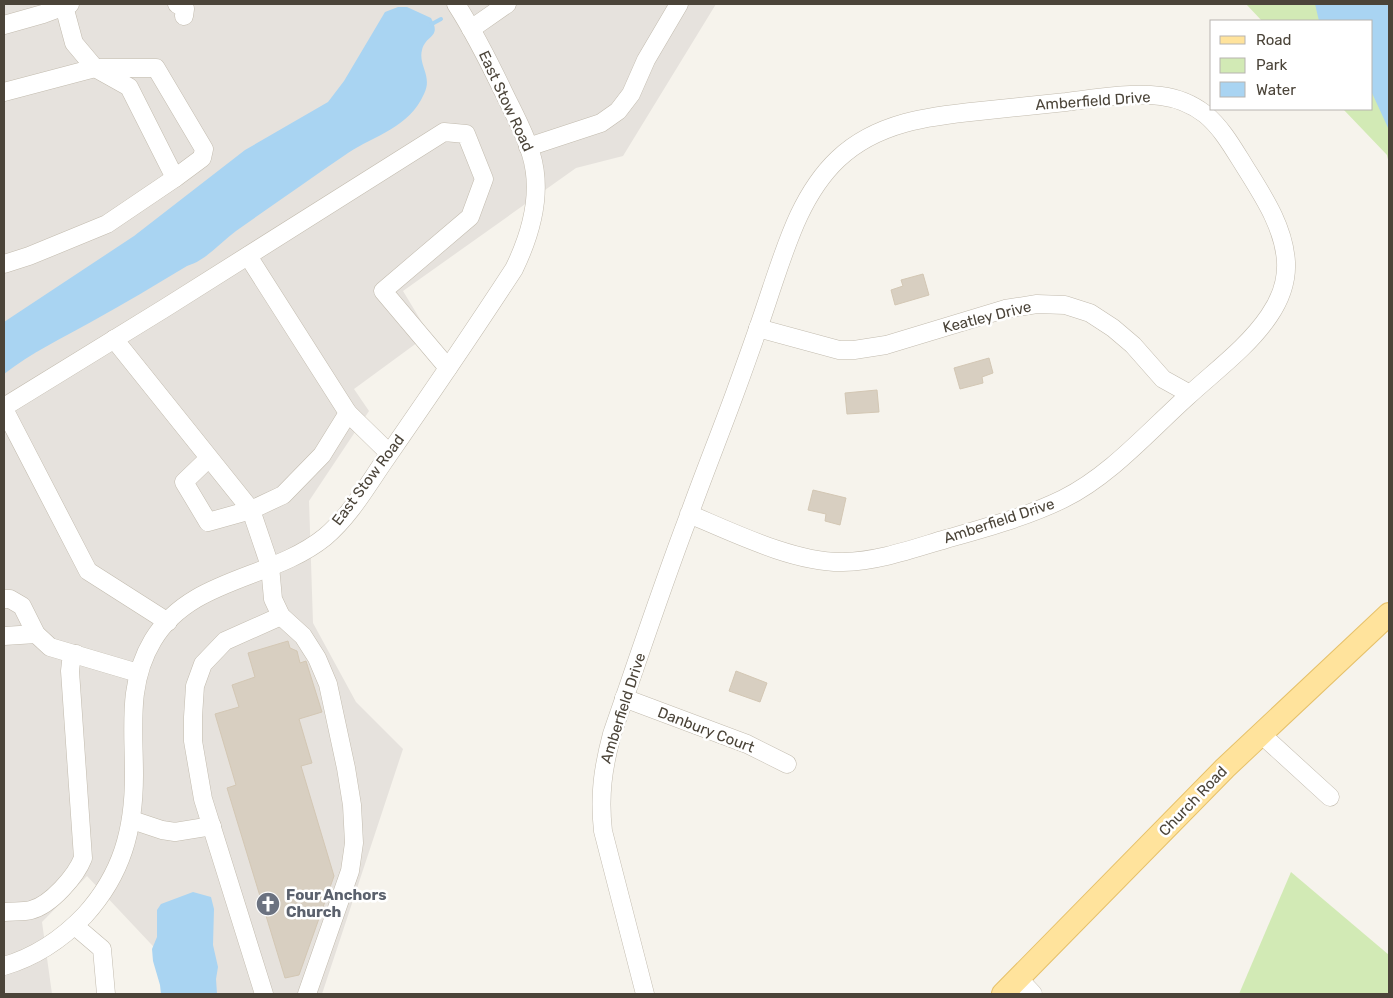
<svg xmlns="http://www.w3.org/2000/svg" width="1393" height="998" font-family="Rubik,sans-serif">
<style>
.industrial{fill:#e6e2dd}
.green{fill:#d2eab5}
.water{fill:#a9d4f2}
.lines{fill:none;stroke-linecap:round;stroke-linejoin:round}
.stream{stroke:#a9d4f2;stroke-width:4}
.building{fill:#d8cfc1;stroke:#d3c7b4}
.minor-casing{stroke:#c2bbae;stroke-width:19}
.major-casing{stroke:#e6c16a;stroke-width:24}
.minor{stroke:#fff;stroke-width:18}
.major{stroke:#ffe39c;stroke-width:22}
.labels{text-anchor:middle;stroke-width:5;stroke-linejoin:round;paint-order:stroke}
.street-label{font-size:15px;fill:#4b4439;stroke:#fff}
.worship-label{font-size:15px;font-weight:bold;fill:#5b616d;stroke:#fff;text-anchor:start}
</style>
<rect width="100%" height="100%" fill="#f6f3ec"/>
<!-- industrial -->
<polygon class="industrial" points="4,4 716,4 623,156 576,168 403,291 429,334 354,389 369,411 309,501 313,623 356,702 403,749 322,994 198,994 87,876 42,922 52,994 4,994"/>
<!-- green -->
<g class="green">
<polygon points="1246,4 1389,4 1389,164 1387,155 1343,109 1372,109 1372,21 1262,21"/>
<polygon points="1291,872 1389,955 1389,994 1239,994"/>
</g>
<!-- water -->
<g class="water">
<polygon points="1315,4 1389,4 1389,130 1372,93 1372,21 1319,21"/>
<path d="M398,7H407L431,18C442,38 426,34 422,50C418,66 433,76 424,94C409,128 375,135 348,153C310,179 273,205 236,231C224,240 212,253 200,260C196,263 191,264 187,266C155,285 124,304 91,322C62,338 31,353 4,374V322L134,236L245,150L328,102L344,81L385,12Z"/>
<polygon points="193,892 211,897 214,909 213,945 218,967 216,979 217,994 161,994 160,985 153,961 152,949 157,937 157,910 161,904"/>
</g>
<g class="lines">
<!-- stream -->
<polyline class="stream" points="430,25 441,19"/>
</g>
<!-- building -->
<g class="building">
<polygon points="923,274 929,295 895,305 891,290 903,286 901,280"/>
<polygon points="989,358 993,373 982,377 983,383 960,389 954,368"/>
<polygon points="877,390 879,412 847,414 845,393"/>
<polygon points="813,490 846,498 840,525 825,521 826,514 808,510"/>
<polygon points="288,641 290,648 297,651 300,663 306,661 322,712 299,719 312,763 301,766 334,876 299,975 285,978 227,788 236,785 215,714 239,707 232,685 255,677 248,653"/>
<polygon points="736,671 767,683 760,702 729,691"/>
</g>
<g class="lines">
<!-- minor casing -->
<g class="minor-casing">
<g id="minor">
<polyline points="177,4 185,9 184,16"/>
<polyline points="4,25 43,14 70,4"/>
<polyline points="471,29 507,4"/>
<polyline points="4,92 95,68 156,68 204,149 202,158 175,178"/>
<polyline points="528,147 601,123 618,111 631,94 646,60 679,4"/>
<polyline points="248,256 348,413"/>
<polyline points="4,264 29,256 107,224 175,178 129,87 95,68 74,43 64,6"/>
<polyline points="758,328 839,350 854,350 886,345 1005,309 1037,304 1065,305 1090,313 1113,328 1133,345 1163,379 1190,394"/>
<polyline points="114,339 251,510 208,522 184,482 209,458"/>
<polyline points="4,407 165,308 444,132 466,134 484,179 470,217 383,291 448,368"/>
<polyline points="4,409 88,571 168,622"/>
<polyline points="4,599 10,599 22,606 36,634 50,647 138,673"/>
<polyline points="4,636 36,634"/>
<polyline points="624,698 747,744 787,764"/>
<polyline points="1261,734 1330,797"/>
<polyline points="132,820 162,830 175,832 212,826"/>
<path d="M4,912C13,911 23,912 31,910C51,905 76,876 83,858L70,671L71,662L76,654"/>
<polyline points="75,926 102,949 106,994"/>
<path d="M4,966C35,957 63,938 85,915C122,874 134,830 134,775C134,728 127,683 153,640C191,577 272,580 325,537C351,515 368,484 387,457C430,395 473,332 514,269C531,234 543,193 531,154C525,133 513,112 503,91C489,62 474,32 456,4"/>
<polyline points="1019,979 1033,994"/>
<polyline points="264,994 203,799 193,741 193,717 195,686 203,664 225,641 281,616"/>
<polyline points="307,994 350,871 354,843 352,805 346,768 328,684 317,658 303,636 281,616 273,599 270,566 251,510 283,495 322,455 348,413 389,453"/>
<path d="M645,994L603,831C599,795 603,768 612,734C637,662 661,589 688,518C703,476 720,434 735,393C747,360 759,327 770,293C786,246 801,194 838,159C877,122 930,116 980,111C1009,108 1037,105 1066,102C1097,98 1130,92 1161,96C1177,98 1192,104 1205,114C1222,128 1233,148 1245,167C1263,196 1284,227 1286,262C1287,282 1280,300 1269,316C1248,347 1215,371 1188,396C1149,431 1110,476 1063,499C1026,517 985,528 946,539C912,549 879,561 843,562C795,563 734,533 689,514"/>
</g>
</g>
<!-- major casing -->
<g class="major-casing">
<polyline id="major" points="1003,994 1225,768 1389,614"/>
</g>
<!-- minor -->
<use href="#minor" class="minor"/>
<!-- major -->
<use href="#major" class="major"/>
</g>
<!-- icons -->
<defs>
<g id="church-disc" transform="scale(1.25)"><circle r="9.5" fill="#6b7280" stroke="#fff"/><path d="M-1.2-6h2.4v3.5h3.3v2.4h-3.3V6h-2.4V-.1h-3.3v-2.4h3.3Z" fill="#fff"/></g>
</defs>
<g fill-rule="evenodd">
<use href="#church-disc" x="268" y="904"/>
</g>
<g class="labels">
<!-- street labels -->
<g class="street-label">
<text transform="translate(506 101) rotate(65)" y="5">East Stow Road</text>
<text transform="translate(1093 101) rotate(-4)" y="5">Amberfield Drive</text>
<text transform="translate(987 317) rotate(-14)" y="5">Keatley Drive</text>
<text transform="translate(368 480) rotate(-53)" y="5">East Stow Road</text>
<text transform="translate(999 521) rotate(-18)" y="5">Amberfield Drive</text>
<text transform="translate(623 708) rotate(-72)" y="5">Amberfield Drive</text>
<text transform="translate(706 730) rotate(21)" y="5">Danbury Court</text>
<text transform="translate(1193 801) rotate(-46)" y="5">Church Road</text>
</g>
<!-- worship labels -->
<g class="worship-label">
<text x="286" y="900">Four Anchors<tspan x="286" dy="17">Church</tspan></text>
</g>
</g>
<!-- border -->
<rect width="1393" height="998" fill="none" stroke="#4b4439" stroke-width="10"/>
<!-- legend -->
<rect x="1210" y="20" width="162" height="90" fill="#ffffff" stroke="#b7b4b0"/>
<rect x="1220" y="36" width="25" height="8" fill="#ffe39c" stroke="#b7b4b0"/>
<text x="1256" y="45" font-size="15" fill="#4b4439">Road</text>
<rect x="1220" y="58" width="25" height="15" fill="#d2eab5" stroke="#b7b4b0"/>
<text x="1256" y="70" font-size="15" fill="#4b4439">Park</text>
<rect x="1220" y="82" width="25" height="15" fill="#a9d4f2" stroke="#b7b4b0"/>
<text x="1256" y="95" font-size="15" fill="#4b4439">Water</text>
</svg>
